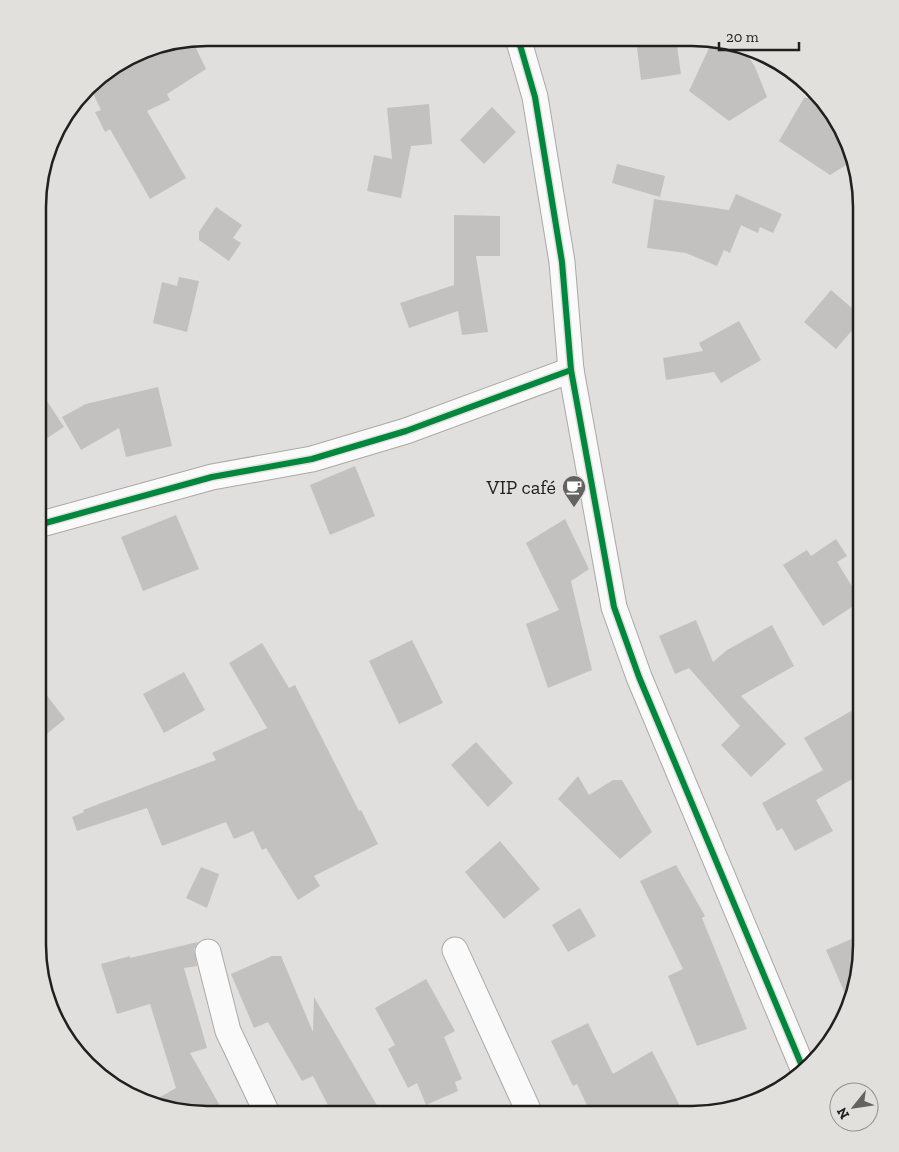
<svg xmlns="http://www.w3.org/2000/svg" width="899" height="1152" font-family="'Zilla Slab',serif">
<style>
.building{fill:#c2c1c0}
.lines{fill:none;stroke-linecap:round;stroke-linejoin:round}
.minor-casing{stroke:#aaa9a8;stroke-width:27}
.minor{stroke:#fafafa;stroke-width:25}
.cycleway-casing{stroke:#e1e0dd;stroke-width:9}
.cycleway{stroke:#00873e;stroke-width:6}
.labels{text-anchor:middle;stroke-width:4;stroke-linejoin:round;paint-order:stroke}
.poi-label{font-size:20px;fill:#21201f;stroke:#e1e0dd;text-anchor:end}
.rim{fill:none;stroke:#21201f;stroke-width:2.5}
</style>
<rect width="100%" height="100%" fill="#e0dfde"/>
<!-- building -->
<g class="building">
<polygon points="636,39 676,39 681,74 641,80"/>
<polygon points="192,40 206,69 167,94 170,100 147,111 186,178 150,199 110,129 105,132 95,112 101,110 90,87 96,80 153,47"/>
<polygon points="735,47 745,51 755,67 767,97 729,121 689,91 709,48"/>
<polygon points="804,98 814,98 844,132 851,162 830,175 779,141"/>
<polygon points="429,104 432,144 411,146 401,198 367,191 374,155 392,159 387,108"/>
<polygon points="492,107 516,132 484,164 460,140"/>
<polygon points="617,164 665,176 660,197 612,183"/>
<polygon points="736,194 782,214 773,233 760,227 758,233 741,225 730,253 724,250 717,266 686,253 647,248 654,199 729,210"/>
<polygon points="216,207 242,225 233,238 241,243 229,261 199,240 199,232"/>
<polygon points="454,215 500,216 500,256 476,256 488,332 462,335 458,311 409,328 400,303 454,285"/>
<polygon points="179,277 199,281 187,332 153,323 162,282 177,286"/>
<polygon points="831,290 861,316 861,320 836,349 804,322"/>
<polygon points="739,321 761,360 721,383 714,372 666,380 663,358 703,351 699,343"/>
<polygon points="158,387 172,446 126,457 119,428 81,450 62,417 86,404"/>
<polygon points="39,389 64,427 38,444 39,419"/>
<polygon points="355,466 375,516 330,535 310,485"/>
<polygon points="176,515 199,569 143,591 121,537"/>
<polygon points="565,519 589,569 571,581 592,670 548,688 526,624 559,610 526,543"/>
<polygon points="836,539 847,556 837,562 861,601 823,626 783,565 807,550 811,556"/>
<polygon points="696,620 713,662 727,650 772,625 794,666 741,696 786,744 751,777 721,745 740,726 689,668 675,674 659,636"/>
<polygon points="412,640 443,703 399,724 369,661"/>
<polygon points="262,643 289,688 295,685 359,811 361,810 378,844 314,876 320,886 298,900 266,848 262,850 253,831 234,839 226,822 162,846 147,808 77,831 72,817 84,812 83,810 216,760 212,753 267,728 229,663"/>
<polygon points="184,672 205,710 164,733 143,694"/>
<polygon points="38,684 65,719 38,741"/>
<polygon points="851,711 861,728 861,774 816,800 833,831 795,851 782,828 777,831 762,803 823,770 804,738"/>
<polygon points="476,742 513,783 488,807 451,765"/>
<polygon points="578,776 589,795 613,780 622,780 652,832 620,859 558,799"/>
<polygon points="500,841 540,889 504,919 465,872"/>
<polygon points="676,865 705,916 702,918 747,1029 697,1046 668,976 683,969 640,881"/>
<polygon points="201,867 219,874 207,908 186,898"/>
<polygon points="580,908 596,936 568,952 552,925"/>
<polygon points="861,935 861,956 847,998 826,950"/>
<polygon points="198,942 194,949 197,966 184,968 207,1048 190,1053 224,1113 186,1113 153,1101 176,1088 150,1004 117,1014 101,964 130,956 130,958"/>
<polygon points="272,956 281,956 313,1032 314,997 382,1114 332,1113 313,1076 302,1081 268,1022 254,1028 231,974"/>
<polygon points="426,979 455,1031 444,1037 462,1079 455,1082 458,1091 426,1105 417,1083 408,1088 388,1049 395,1045 375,1008"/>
<polygon points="588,1023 613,1074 652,1051 684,1114 591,1114 577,1084 573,1086 551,1041"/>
</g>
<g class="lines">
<!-- minor casing -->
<g class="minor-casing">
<g id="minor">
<polyline points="518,38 535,97 562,262 571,370 614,607 639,677 802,1066"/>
<polyline points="38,525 212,477 312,459 406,431 571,370"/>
<polyline points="455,950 530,1114"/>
<polyline points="208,952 228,1031 267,1113"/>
</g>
</g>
<!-- minor -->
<use href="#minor" class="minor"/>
<!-- cycleway casing -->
<g class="cycleway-casing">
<g id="cycleway">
<polyline points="518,38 535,97 562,262 571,370 614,607 639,677 802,1066"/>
<polyline points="38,525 212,477 312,459 406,431 571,370"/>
</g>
</g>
<!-- cycleway -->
<use href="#cycleway" class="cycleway"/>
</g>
<!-- icons -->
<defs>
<g id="cafe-pin" transform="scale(1.25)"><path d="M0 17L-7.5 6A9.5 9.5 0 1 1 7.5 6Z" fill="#646362" stroke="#e1e0dd"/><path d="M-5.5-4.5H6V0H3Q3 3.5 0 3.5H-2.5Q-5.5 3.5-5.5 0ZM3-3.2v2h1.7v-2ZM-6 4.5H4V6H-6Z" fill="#fff"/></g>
</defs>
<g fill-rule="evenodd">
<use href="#cafe-pin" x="574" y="487"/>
</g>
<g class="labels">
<!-- poi labels -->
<g class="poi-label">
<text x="556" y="494">VIP café</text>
</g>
</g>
<!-- crop -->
<path d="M0 0H899V1152H0ZM207 46H692A161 161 0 0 1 853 207V945A161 161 0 0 1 692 1106H207A161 161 0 0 1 46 945V207A161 161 0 0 1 207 46Z" fill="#e1e0dd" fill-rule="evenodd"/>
<path class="rim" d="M207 46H692A161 161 0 0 1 853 207V945A161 161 0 0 1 692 1106H207A161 161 0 0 1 46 945V207A161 161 0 0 1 207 46Z"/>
<!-- north arrow -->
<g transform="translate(854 1107) rotate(240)"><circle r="24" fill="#e1e0dd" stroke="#949391"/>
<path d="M0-4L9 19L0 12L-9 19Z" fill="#646362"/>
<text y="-8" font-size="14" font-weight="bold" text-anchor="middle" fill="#21201f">N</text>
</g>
<!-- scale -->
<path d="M719 42v8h80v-8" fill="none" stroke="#21201f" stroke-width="2.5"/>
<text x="726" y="42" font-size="15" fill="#21201f" stroke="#e1e0dd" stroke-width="4" paint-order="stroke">20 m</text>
</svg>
